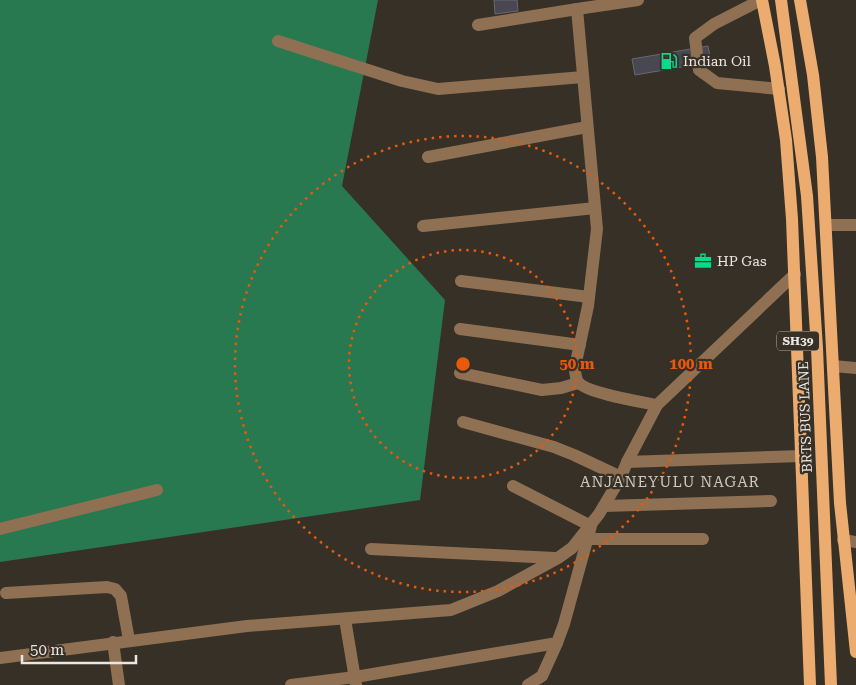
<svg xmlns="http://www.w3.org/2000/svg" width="856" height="685" font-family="'Roboto Serif',serif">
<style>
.forest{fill:#297950}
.building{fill:#494751;stroke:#6a6773}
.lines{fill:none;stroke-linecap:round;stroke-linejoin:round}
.minor{stroke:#8f7053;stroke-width:12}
.major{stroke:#ecac6f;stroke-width:12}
.ring{fill:none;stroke:#e8590c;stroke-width:2.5;stroke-dasharray:2.5 5}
.labels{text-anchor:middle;stroke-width:4.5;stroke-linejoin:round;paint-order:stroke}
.shield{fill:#363027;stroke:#b4afa9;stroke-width:1}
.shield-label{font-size:12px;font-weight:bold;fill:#eae6e1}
.poi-label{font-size:14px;fill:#eae6e1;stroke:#363027;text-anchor:start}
.street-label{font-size:14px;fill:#eae6e1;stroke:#363027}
.neighbourhood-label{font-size:15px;letter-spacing:1px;fill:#cfc7bb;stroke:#363027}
.centre{fill:#e8590c;stroke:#363027;stroke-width:2.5}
.ring-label{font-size:15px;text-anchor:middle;font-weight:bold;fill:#e8590c;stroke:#363027;stroke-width:4.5;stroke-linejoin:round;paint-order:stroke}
</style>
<rect width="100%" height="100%" fill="#363027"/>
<!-- forest -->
<polygon class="forest" points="0,0 378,0 342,186 445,300 420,500 0,562"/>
<!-- building -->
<g class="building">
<polygon points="494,0 517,0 518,11 495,14"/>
<polygon points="708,46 711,62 635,75 632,59"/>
</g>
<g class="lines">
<!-- minor -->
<g class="minor">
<path d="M638,0L577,9L597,229L588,306L575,367C575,372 575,377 578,382C586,393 642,402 657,405"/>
<polyline points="761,0 714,24 695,38 699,70 717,83 779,89"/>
<polyline points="478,25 577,9"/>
<polyline points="278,41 402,81 438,89 583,77"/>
<polyline points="428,157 587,127"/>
<polyline points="826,225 856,225"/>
<polyline points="423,226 595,208"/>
<polyline points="461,281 589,297"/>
<polyline points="460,329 580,345"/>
<polyline points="833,366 856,368"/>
<polyline points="460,373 542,390 561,388 578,383"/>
<polyline points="463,422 554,447 574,455 621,477"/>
<polyline points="627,462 802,456"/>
<polyline points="604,506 771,501"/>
<polyline points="0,529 157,490"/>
<polyline points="588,539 703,539"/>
<polyline points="843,540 856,542"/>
<polyline points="371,549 555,558"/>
<polyline points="6,593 107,587 115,589 121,596 129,640"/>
<polyline points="345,619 356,685"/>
<polyline points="113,642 119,685"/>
<polyline points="0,658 247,626 451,610 498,591 558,558 572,548 599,514 621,477 627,462 657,405 795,274"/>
<polyline points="291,685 355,677 557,643 564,624 591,526 513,486"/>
<polyline points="528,685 542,676 557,643"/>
</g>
<!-- major -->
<g class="major">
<polyline points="762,0 775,66 786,140 792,219 810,685"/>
<polyline points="781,0 807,196 817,348 831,685"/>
<polyline points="800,0 813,75 822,157 840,503 856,652"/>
</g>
</g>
<!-- distance rings -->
<g class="ring">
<circle cx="463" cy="364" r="114"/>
<circle cx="463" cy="364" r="228"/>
</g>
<!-- icons -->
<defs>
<g id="fuel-bare" transform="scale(1.35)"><path d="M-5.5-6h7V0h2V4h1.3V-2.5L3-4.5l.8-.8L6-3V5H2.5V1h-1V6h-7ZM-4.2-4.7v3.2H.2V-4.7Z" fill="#08d98b" stroke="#363027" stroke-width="2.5" paint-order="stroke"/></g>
<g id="office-bare" transform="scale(1.35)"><path d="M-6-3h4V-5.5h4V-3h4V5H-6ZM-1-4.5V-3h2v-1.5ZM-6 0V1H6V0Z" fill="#08d98b" stroke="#363027" stroke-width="2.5" paint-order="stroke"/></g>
</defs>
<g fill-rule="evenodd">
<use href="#fuel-bare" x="669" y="61"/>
<use href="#office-bare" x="703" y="261"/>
</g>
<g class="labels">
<!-- shield labels -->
<rect class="shield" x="777" y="331.5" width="42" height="19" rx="4"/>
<g class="shield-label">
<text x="798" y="345">SH39</text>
</g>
<!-- poi labels -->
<g class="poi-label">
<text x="683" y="66">Indian Oil</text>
<text x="717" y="266">HP Gas</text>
</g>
<!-- street labels -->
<g class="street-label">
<text transform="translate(805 417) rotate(-92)" y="5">BRTS BUS LANE</text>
</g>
<!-- neighbourhood labels -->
<g class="neighbourhood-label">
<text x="670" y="487">ANJANEYULU NAGAR</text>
</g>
</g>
<circle cx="463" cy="364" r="8" class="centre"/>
<g class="ring-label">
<text x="577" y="369">50 m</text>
<text x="691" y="369">100 m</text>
</g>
<!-- scale -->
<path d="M22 655v8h114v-8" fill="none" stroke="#eae6e1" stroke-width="2.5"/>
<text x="30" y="655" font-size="15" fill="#eae6e1" stroke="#363027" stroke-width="4" paint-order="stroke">50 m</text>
</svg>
